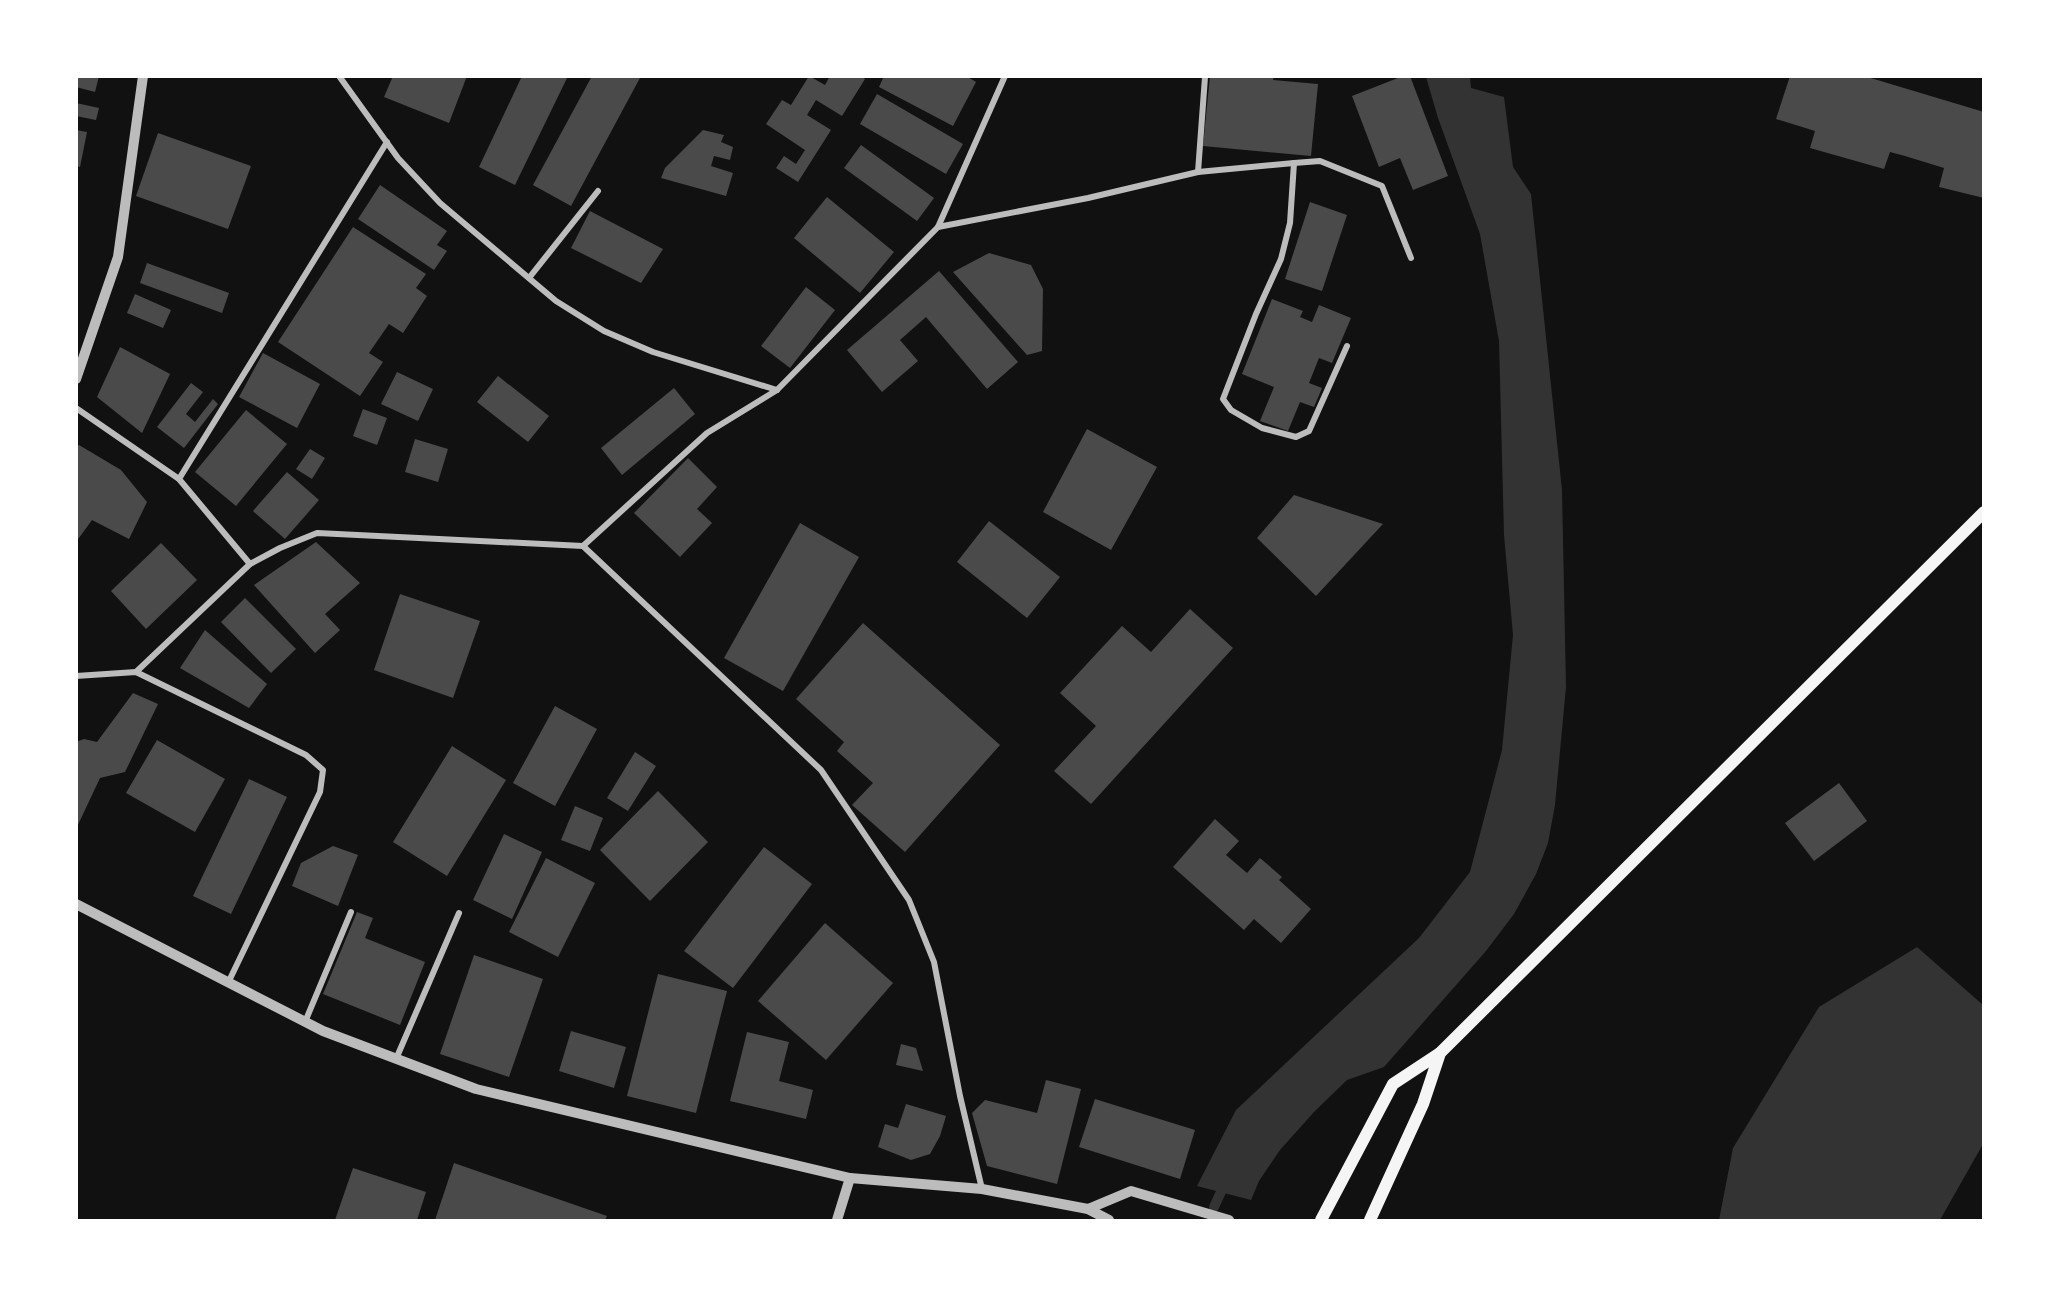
<svg xmlns="http://www.w3.org/2000/svg" width="2060" height="1297" font-family="Helvetica,sans-serif">
<style>
.water{fill:#333}
.lines{fill:none;stroke-linecap:round;stroke-linejoin:round}
.stream{stroke:#333;stroke-width:10}
.building{fill:#4a4a4a}
.minor{stroke:#bcbcbc;stroke-width:6}
.tertiary{stroke:#bcbcbc;stroke-width:10}
.secondary{stroke:#f5f5f5;stroke-width:12}
</style>
<rect width="100%" height="100%" fill="#111"/>
<!-- water -->
<g class="water">
<polygon points="1426,77 1470,77 1471,88 1504,97 1513,167 1531,194 1562,490 1566,687 1555,805 1548,843 1536,874 1514,914 1486,951 1384,1067 1347,1080 1314,1112 1280,1150 1259,1181 1251,1200 1197,1186 1236,1110 1419,938 1470,872 1502,750 1513,635 1504,535 1499,341 1480,234 1438,118"/>
<polygon points="1917,947 1983,1005 1983,1144 1940,1220 1719,1220 1733,1148 1819,1007"/>
</g>
<g class="lines">
<!-- stream -->
<polyline class="stream" points="1214,1207 1226,1181"/>
</g>
<!-- building -->
<g class="building">
<polygon points="76,76 99,76 95,92 76,87"/>
<polygon points="393,76 467,76 449,123 384,97"/>
<polygon points="522,76 568,76 515,185 479,167"/>
<polygon points="592,76 641,76 571,206 533,185"/>
<polygon points="809,76 825,85 830,76 862,76 865,79 842,116 816,100 807,115 831,130 798,182 776,168 784,156 796,164 805,150 766,124 782,100 791,105"/>
<polygon points="884,76 966,76 976,82 953,126 879,87"/>
<polygon points="1210,76 1274,76 1273,80 1318,84 1311,156 1203,146"/>
<polygon points="1403,76 1410,76 1448,176 1413,190 1400,158 1379,167 1352,96"/>
<polygon points="1790,76 1864,76 1984,112 1984,198 1939,187 1944,168 1905,156 1890,152 1884,169 1810,148 1815,131 1776,119"/>
<polygon points="877,94 963,144 946,174 860,124"/>
<polygon points="76,103 99,108 96,120 76,116"/>
<polygon points="76,130 87,132 80,167 76,166"/>
<polygon points="703,130 724,135 721,142 733,147 730,160 714,156 711,166 733,173 726,196 661,178 665,168"/>
<polygon points="158,133 251,166 228,229 136,196"/>
<polygon points="861,145 934,198 917,221 844,168"/>
<polygon points="380,185 447,231 437,245 447,251 434,270 358,219"/>
<polygon points="827,197 894,252 860,293 794,238"/>
<polygon points="1310,202 1347,215 1322,291 1285,279"/>
<polygon points="590,211 663,249 641,283 571,248"/>
<polygon points="353,227 426,274 416,288 427,296 403,333 389,324 369,353 383,362 360,396 278,342"/>
<polygon points="989,253 1031,265 1043,289 1042,351 1027,355 953,272"/>
<polygon points="147,263 229,293 222,313 140,283"/>
<polygon points="939,271 1018,362 987,389 926,317 900,340 918,361 882,392 847,350"/>
<polygon points="806,287 835,310 790,368 761,346"/>
<polygon points="135,294 171,310 163,328 127,313"/>
<polygon points="1272,299 1303,311 1300,317 1312,322 1319,305 1351,318 1332,363 1319,358 1309,383 1322,388 1314,407 1300,402 1288,431 1260,421 1274,387 1242,374"/>
<polygon points="120,347 170,374 142,433 97,397"/>
<polygon points="263,353 320,384 297,428 239,397"/>
<polygon points="397,372 433,389 418,421 381,404"/>
<polygon points="498,376 549,416 528,442 477,402"/>
<polygon points="191,383 203,392 186,414 195,422 213,399 218,404 184,448 157,427"/>
<polygon points="674,388 695,414 622,475 601,448"/>
<polygon points="363,409 387,418 377,445 353,436"/>
<polygon points="246,410 287,444 236,506 195,472"/>
<polygon points="1087,429 1157,467 1111,550 1043,512"/>
<polygon points="415,439 448,449 438,482 405,472"/>
<polygon points="79,445 121,470 147,502 129,539 92,520 76,542 76,447"/>
<polygon points="310,449 325,458 312,479 296,469"/>
<polygon points="688,458 717,487 697,509 712,523 680,557 634,513"/>
<polygon points="287,472 319,500 285,539 253,511"/>
<polygon points="1294,495 1383,524 1316,596 1257,538"/>
<polygon points="989,521 1060,577 1027,618 957,562"/>
<polygon points="800,523 859,557 783,691 724,658"/>
<polygon points="316,542 360,583 325,614 340,630 315,653 254,585"/>
<polygon points="161,543 197,580 146,629 111,591"/>
<polygon points="400,594 480,621 453,698 374,670"/>
<polygon points="245,598 296,649 271,673 221,622"/>
<polygon points="1190,609 1233,648 1091,804 1054,771 1096,726 1060,693 1122,626 1151,652"/>
<polygon points="863,623 1000,745 905,852 852,805 873,783 837,751 844,742 796,699"/>
<polygon points="205,630 267,684 249,708 180,668"/>
<polygon points="133,693 158,704 125,772 100,778 76,829 76,742 84,739 97,742"/>
<polygon points="555,706 597,729 555,806 513,783"/>
<polygon points="157,740 225,779 195,832 126,793"/>
<polygon points="452,746 506,780 447,876 393,842"/>
<polygon points="635,752 656,766 628,811 607,798"/>
<polygon points="249,779 287,797 231,914 193,896"/>
<polygon points="1839,783 1867,821 1814,861 1785,823"/>
<polygon points="658,791 708,842 650,901 600,850"/>
<polygon points="575,806 603,818 590,851 561,840"/>
<polygon points="1215,819 1239,841 1226,855 1247,873 1260,858 1282,877 1279,880 1311,909 1281,943 1254,919 1244,930 1173,867"/>
<polygon points="504,834 542,852 512,919 473,900"/>
<polygon points="333,846 358,855 338,906 292,886 301,863"/>
<polygon points="764,847 812,884 733,988 684,951"/>
<polygon points="546,858 595,883 558,957 509,932"/>
<polygon points="357,912 373,918 365,938 425,962 400,1025 323,994"/>
<polygon points="825,923 893,983 826,1060 758,1001"/>
<polygon points="474,955 543,979 509,1077 440,1054"/>
<polygon points="658,974 727,991 696,1113 627,1096"/>
<polygon points="571,1031 626,1047 614,1088 559,1071"/>
<polygon points="747,1032 789,1042 779,1081 813,1090 806,1119 730,1101"/>
<polygon points="901,1044 916,1048 923,1071 896,1065"/>
<polygon points="1046,1080 1081,1089 1057,1184 987,1166 972,1113 985,1100 1037,1113"/>
<polygon points="1095,1099 1195,1130 1180,1179 1079,1147"/>
<polygon points="906,1104 946,1116 940,1136 930,1154 911,1160 878,1147 885,1124 898,1128"/>
<polygon points="454,1163 607,1216 605,1220 435,1220"/>
<polygon points="353,1168 426,1192 417,1220 335,1220"/>
</g>
<g class="lines">
<!-- minor -->
<g class="minor">
<polyline points="339,76 398,158 440,203 556,301 604,331 653,352 777,390"/>
<polyline points="1294,163 1290,223 1281,259 1256,314 1223,399 1231,410 1262,428 1296,437 1309,431 1347,346"/>
<polyline points="1198,172 1205,77"/>
<polyline points="938,227 1088,198 1198,172 1294,163 1320,161 1382,186 1411,258"/>
<polyline points="529,278 598,191"/>
<polyline points="76,408 179,479 250,564"/>
<polyline points="179,479 387,142"/>
<polyline points="583,546 821,770 909,900 934,962 960,1096 982,1189"/>
<polyline points="583,546 707,433 777,390 938,227 1005,76"/>
<polyline points="136,672 250,564 280,548 317,533 583,546"/>
<polyline points="76,676 136,672 306,755 323,770 320,792 228,983"/>
<polyline points="305,1022 351,912"/>
<polyline points="396,1059 459,913"/>
</g>
<!-- tertiary -->
<g class="tertiary">
<polyline points="76,379 118,257 143,76"/>
<polyline points="76,904 323,1031 476,1089 850,1178 982,1189 1088,1209 1131,1191 1229,1220"/>
<polyline points="1088,1209 1109,1220"/>
<polyline points="837,1220 850,1178"/>
</g>
<!-- secondary -->
<g class="secondary">
<polyline points="1321,1220 1393,1084 1440,1053"/>
<polyline points="1370,1220 1423,1104 1440,1053 1984,512"/>
</g>
</g>
<!-- border -->
<rect width="2060" height="1297" fill="none" stroke="#ffffff" stroke-width="156"/>
</svg>
